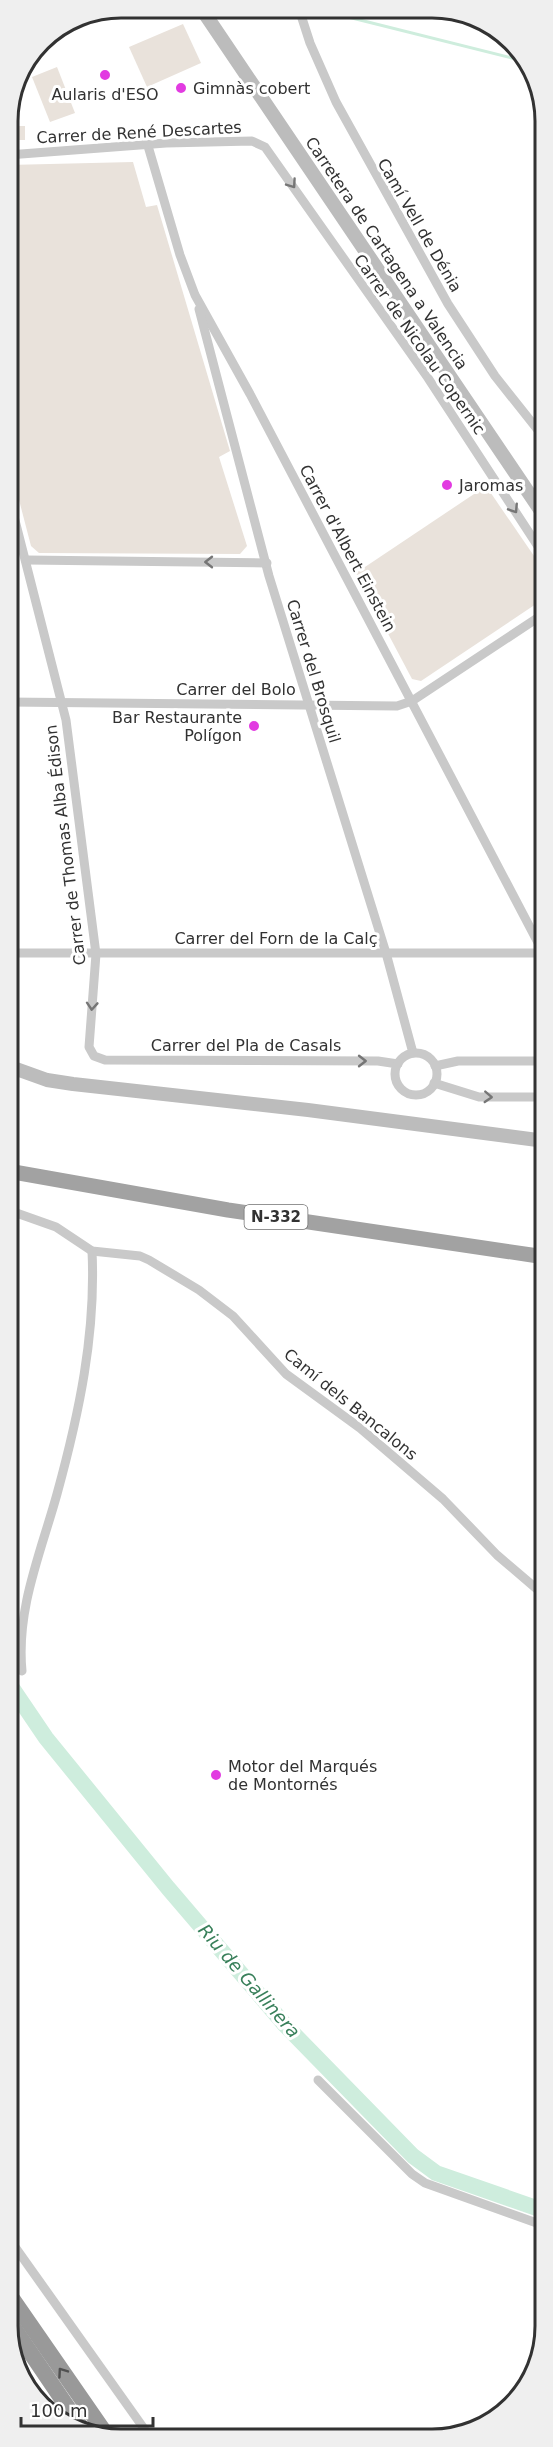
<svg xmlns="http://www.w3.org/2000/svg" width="553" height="2447" font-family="'DejaVu Sans',sans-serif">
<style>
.green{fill:#e9e2db}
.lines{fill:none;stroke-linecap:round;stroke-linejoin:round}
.stream{stroke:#ceeddd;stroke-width:3}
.river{stroke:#ceeddd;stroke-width:16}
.minor{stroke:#c9c9c9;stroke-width:9}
.secondary{stroke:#bcbcbc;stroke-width:14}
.trunk{stroke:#a2a2a2;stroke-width:15}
.motorway{stroke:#999;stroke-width:16}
.oneway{stroke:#767676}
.oneway2{stroke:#515151}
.poi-dot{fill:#e23be1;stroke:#fff;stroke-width:2}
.labels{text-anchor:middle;stroke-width:6;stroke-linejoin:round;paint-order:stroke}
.shield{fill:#fff;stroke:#707070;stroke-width:1.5}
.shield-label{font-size:15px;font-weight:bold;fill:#323232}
.poi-label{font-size:16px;fill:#323232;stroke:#fff;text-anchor:start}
.street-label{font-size:16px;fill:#323232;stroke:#fff}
.water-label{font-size:18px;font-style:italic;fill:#39805b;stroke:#fff}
.rim{fill:none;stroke:#323232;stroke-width:3}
</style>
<rect width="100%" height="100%" fill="#fff"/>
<!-- green -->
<g class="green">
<polygon points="183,24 201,63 147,87 129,47"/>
<polygon points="57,67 75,113 50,122 32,77"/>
<polygon points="25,126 25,140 8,140 8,126"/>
<polygon points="133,162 146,207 157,205 230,451 219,457 247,546 240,554 39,553 31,546 12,473 8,441 8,165"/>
<polygon points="486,486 545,572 545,598 421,681 412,679 356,573"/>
</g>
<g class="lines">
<!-- stream -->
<polyline class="stream" points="330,10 340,15 524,61"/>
<!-- river -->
<polyline class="river" points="8,1682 46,1738 168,1888 285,2025 413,2156 436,2173 545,2211"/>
<!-- minor -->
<g class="minor">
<polyline points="299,9 310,43 336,102 448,304 495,376 545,439"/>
<polyline points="148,146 180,255 195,295 250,394 545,956"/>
<polyline points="8,155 166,143 252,141 265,147 428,378 545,557"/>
<polyline points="199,309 269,576 386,953 413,1053"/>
<polyline points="8,493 66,720 96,954 89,1047 94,1056 105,1060 378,1061 398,1064"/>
<polyline points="27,560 267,563"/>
<polyline points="8,702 397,706 412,701 545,613"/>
<polyline points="8,953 544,953"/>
<circle cx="416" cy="1074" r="21"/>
<polyline points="435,1066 458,1061 545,1061"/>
<polyline points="434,1083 479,1097 545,1097"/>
<polyline points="8,1210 56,1227 92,1251 140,1256 149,1260 199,1290 233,1316 286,1374 360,1428 443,1499 497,1555 545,1596"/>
<path d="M22,1671C16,1609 41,1552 57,1494C79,1414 96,1334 92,1251"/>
<polyline points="318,2080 412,2174 425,2183 545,2226"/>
<polyline points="8,2237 150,2437"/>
</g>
<!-- secondary -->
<g class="secondary">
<polyline points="201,8 545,517"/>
<polyline points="8,1066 47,1080 73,1084 308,1110 545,1141"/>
</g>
<!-- trunk -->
<polyline class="trunk" points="8,1171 228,1210 545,1257"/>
<!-- motorway -->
<g class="motorway">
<polyline points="9,2294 108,2437"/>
<polyline points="9,2321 81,2427"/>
</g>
</g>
<!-- one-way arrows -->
<defs><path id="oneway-chevron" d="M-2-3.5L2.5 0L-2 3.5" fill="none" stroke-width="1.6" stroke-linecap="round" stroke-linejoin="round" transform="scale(1.5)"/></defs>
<g class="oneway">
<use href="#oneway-chevron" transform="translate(292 184) rotate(55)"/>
<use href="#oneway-chevron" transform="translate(514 509) rotate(57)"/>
<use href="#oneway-chevron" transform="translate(209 562) rotate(-180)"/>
<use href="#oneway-chevron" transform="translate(92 1006) rotate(94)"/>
<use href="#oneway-chevron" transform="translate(362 1061)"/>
<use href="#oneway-chevron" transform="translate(488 1097) rotate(3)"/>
</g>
<use class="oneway2" href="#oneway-chevron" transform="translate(62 2372) rotate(-125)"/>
<!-- markers -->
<g class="poi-dot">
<circle cx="105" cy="75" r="6"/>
<circle cx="181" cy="88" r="6"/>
<circle cx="447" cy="485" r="6"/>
<circle cx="254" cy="726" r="6"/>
<circle cx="216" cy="1775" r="6"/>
</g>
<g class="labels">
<!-- shield labels -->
<rect class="shield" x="244.5" y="1205" width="63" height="24" rx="4.5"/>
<g class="shield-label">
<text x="276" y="1222">N-332</text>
</g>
<!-- poi labels -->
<g class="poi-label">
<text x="193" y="94">Gimnàs cobert</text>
<text x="105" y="100" text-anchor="middle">Aularis d'ESO</text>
<text x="459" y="491">Jaromas</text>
<text x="242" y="723" text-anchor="end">Bar Restaurante<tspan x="242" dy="18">Polígon</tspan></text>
<text x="228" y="1772">Motor del Marqués<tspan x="228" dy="18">de Montornés</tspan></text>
</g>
<!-- street labels -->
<g class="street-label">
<text transform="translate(139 132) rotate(-3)" y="6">Carrer de René Descartes</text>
<text transform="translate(420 225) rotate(60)" y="6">Camí Vell de Dénia</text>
<text transform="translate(387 253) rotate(56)" y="6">Carretera de Cartagena a Valencia</text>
<text transform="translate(420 344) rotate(55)" y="6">Carrer de Nicolau Copernic</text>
<text transform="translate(348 548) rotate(62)" y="6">Carrer d'Albert Einstein</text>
<text transform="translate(314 671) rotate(73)" y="6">Carrer del Brosquil</text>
<text x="236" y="695">Carrer del Bolo</text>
<text transform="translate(65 845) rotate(-97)" y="6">Carrer de Thomas Alba Édison</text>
<text x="276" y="944">Carrer del Forn de la Calç</text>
<text x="246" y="1051">Carrer del Pla de Casals</text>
<text transform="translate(351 1404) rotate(39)" y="6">Camí dels Bancalons</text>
</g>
<!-- water labels -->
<g class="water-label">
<text transform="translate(249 1981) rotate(49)" y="6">Riu de Gallinera</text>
</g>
</g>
<!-- crop -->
<path d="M0 0H553V2447H0ZM121 18H432A103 103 0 0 1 535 121V2326A103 103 0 0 1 432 2429H121A103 103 0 0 1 18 2326V121A103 103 0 0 1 121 18Z" fill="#efefef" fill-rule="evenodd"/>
<path class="rim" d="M121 18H432A103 103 0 0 1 535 121V2326A103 103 0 0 1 432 2429H121A103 103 0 0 1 18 2326V121A103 103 0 0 1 121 18Z"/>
<!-- scale -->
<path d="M21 2417v9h132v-9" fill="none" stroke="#323232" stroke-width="3"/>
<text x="30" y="2417" font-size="18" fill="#323232" stroke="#ffffff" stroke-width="4.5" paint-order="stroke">100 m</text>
</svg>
